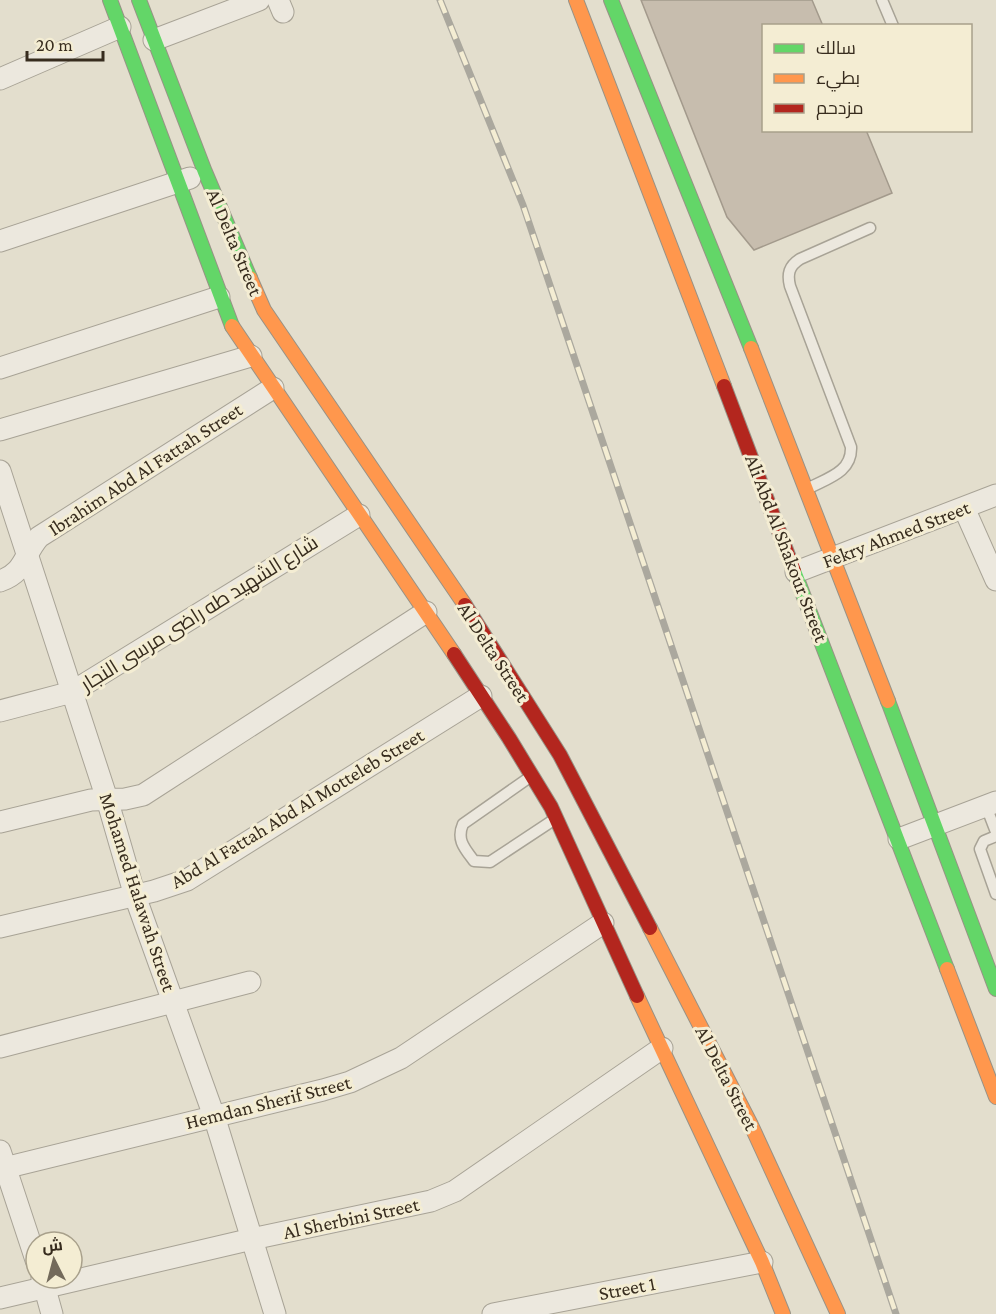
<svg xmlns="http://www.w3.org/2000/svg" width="996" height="1314" font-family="'Crimson Pro',Cairo,serif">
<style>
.building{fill:#c7bdae;stroke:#a39a8c;stroke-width:1.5}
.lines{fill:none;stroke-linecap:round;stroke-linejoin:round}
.lane-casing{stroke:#a8a396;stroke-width:13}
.street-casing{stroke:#a8a396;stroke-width:23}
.fast-casing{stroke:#989286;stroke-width:16}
.slow-casing{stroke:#989286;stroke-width:16}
.jam-casing{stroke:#989286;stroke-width:16}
.lane{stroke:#ece8de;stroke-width:10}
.street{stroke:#ece8de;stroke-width:21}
.fast{stroke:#63d668;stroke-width:14}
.slow{stroke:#ff974d;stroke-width:14}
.jam{stroke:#b3261e;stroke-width:14}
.rail-casing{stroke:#aba89e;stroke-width:7}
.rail{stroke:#f4edd3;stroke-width:4.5;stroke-dasharray:14;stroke-linecap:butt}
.labels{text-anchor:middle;stroke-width:6;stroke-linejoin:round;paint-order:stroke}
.street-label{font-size:20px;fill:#372c1e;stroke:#f4edd3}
</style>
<rect width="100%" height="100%" fill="#e3decd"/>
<!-- building -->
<polygon class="building" points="641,0 812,0 823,26 764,26 764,130 866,130 892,193 754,250 727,217"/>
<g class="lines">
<!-- lane casing -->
<g class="lane-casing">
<g id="lane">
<polyline points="882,0 893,26"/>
<path d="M809,488C828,478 852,472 851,447L790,286C787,274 789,266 800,259L870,228"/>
<path d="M530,777L463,824C456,840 465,849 474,861L490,862L555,819"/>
<polyline points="986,806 996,832"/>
<polyline points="996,836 984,841 980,849 996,894"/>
</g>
</g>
<!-- street casing -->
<g class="street-casing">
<g id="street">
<polyline points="278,0 283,12"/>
<polyline points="154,40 259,0"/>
<polyline points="0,79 120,27"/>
<polyline points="0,241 190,178"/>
<polyline points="0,368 219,297"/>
<polyline points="0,430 251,356"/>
<polyline points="0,471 107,799 135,896 214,1116 275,1314"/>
<polyline points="964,508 996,580"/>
<polyline points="796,572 996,495"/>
<path d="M0,581C26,572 23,555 39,537L273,388"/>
<polyline points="0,711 72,692 359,515"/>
<polyline points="0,822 91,800 125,799 143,795 426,612"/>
<polyline points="899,839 996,802"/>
<polyline points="0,927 154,891 187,880 481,696"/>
<polyline points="0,1047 250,982"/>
<polyline points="0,1151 36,1260"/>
<polyline points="0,1169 323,1090 350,1082 401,1058 603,923"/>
<polyline points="42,1278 52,1314"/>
<polyline points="0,1298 252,1239 431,1201 455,1191 662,1048"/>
<polyline points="493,1314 762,1262"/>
</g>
</g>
<!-- fast casing -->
<g class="fast-casing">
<g id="fast">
<polyline points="110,0 232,326"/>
<polyline points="139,0 205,172 250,278"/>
<polyline points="611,0 751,348"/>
<polyline points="794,571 947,969"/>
<polyline points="888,701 996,989"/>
</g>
</g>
<!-- slow casing -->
<g class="slow-casing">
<g id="slow">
<polyline points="576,0 724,386"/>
<polyline points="250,278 264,310 465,605"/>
<polyline points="232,326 454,654"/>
<polyline points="751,348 888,701"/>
<polyline points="650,928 751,1125 838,1314"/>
<polyline points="947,969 996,1097"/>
<polyline points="637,996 762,1262 783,1314"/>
</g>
</g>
<!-- jam casing -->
<g class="jam-casing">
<g id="jam">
<polyline points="724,386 794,571"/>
<polyline points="465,605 560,755 650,928"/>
<polyline points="454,654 509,738 551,807 637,996"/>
</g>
</g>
<!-- lane -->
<use href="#lane" class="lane"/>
<!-- street -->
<use href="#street" class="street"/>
<!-- fast -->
<use href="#fast" class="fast"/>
<!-- slow -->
<use href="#slow" class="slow"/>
<!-- jam -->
<use href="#jam" class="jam"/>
<!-- rail casing -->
<g class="rail-casing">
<polyline id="rail" points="440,0 523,205 896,1314"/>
</g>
<!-- rail -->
<use href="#rail" class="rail"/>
</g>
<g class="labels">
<!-- street labels -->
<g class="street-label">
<text transform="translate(235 242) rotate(67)" y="7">Al Delta Street</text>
<text transform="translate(145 469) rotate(-33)" y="7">Ibrahim Abd Al Fattah Street</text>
<text transform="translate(896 534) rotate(-21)" y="7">Fekry Ahmed Street</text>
<text transform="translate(787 548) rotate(69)" y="7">Ali Abd Al Shakour Street</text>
<text transform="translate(199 613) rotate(-32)" y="7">شارع الشهيد طه راضى مرسى النجار</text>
<text transform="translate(494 652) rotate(57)" y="7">Al Delta Street</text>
<text transform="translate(297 808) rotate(-31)" y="7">Abd Al Fattah Abd Al Motteleb Street</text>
<text transform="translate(138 892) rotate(72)" y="7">Mohamed Halawah Street</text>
<text transform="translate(727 1078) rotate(63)" y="7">Al Delta Street</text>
<text transform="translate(268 1102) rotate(-14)" y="7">Hemdan Sherif Street</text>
<text transform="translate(351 1218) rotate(-12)" y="7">Al Sherbini Street</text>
<text transform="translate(627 1288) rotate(-11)" y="7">Street 1</text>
</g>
</g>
<!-- legend -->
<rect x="762" y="24" width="210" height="108" fill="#f4edd3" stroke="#a8a08b" stroke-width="1.5"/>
<rect x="774" y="44" width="30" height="9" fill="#63d668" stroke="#a8a08b" stroke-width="1.5"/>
<text x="816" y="54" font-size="18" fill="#372c1e">سالك</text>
<rect x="774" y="74" width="30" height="9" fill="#ff974d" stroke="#a8a08b" stroke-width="1.5"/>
<text x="816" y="84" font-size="18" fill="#372c1e">بطيء</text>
<rect x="774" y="104" width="30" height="9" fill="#b3261e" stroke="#a8a08b" stroke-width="1.5"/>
<text x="816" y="114" font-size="18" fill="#372c1e">مزدحم</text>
<!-- north arrow -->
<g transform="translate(54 1260) rotate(354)"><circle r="28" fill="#f4edd3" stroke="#a8a08b" stroke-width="1.5"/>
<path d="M0-4.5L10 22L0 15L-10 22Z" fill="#736a5b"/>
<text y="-9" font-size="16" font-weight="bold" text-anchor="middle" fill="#372c1e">ش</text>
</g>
<!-- scale -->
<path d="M27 51v9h76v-9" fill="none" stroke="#372c1e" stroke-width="3"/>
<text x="36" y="51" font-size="18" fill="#372c1e" stroke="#f4edd3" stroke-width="4.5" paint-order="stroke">20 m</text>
</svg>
